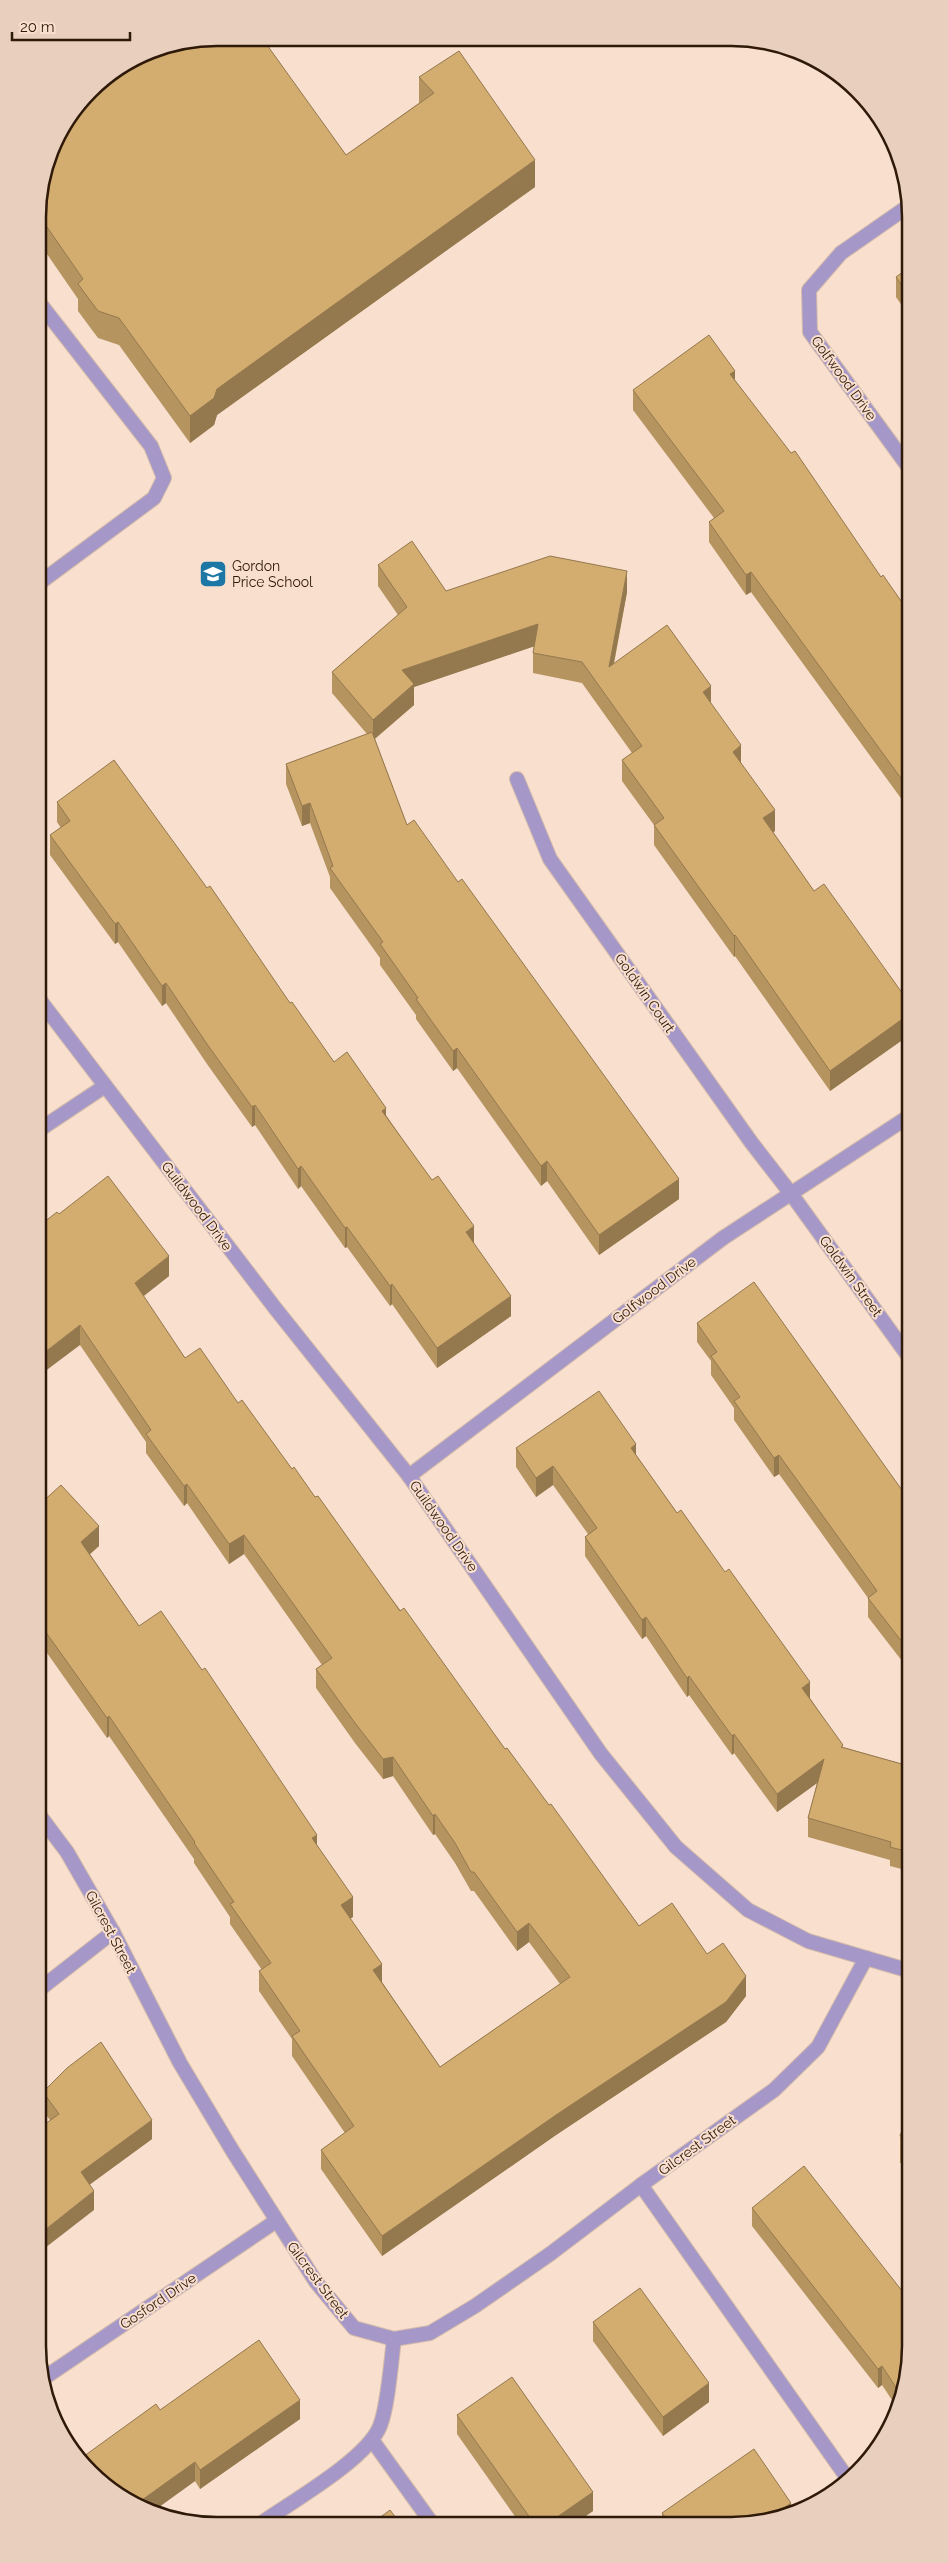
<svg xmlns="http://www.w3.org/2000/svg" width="948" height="2563" font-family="Raleway,sans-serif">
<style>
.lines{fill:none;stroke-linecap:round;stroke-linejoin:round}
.service-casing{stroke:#d4bbaa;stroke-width:16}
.minor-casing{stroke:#d4bbaa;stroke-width:16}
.service{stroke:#a598c8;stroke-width:14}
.minor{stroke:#a598c8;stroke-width:14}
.wall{fill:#b59460}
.shaded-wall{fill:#94784e}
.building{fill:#d3ac70;stroke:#94784e}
.labels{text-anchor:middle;stroke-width:4;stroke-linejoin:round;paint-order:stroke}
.street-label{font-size:14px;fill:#2f1908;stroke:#f8dfce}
.poi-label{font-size:14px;fill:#2f1908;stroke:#f8dfce;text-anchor:start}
.rim{fill:none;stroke:#2f1908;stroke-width:2.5}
</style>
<rect width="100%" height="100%" fill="#f8dfce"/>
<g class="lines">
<!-- service casing -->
<g class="service-casing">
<g id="service">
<polyline points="38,301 151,446 164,478 154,498 38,584"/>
<polyline points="641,2185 848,2479"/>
<polyline points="372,2440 431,2522"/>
<path d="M263,2522C293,2501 367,2459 380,2426C388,2406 391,2362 394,2339"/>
</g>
</g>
<!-- minor casing -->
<g class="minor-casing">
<g id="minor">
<polyline points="907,207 841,253 809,290 810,332 907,465"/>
<polyline points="517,779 550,859 751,1142 792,1195 909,1357"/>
<polyline points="39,999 275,1308 409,1476 601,1754 676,1847 748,1910 808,1941 910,1971"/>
<polyline points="39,1130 105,1086"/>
<polyline points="409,1476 723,1238 908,1117"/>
<polyline points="40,1816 67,1852 113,1932 180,2063 232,2150 316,2282 354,2328 394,2339 430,2333 475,2306 550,2254 641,2185 774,2090 818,2047 866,1958"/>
<polyline points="40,1989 113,1932"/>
<polyline points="41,2380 276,2221"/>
</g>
</g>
<!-- service -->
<use href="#service" class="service"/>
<!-- minor -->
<use href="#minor" class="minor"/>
</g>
<!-- wall -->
<g class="wall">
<polygon points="419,77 535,187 217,415 214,425 190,443 119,345 98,338 78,311 78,299 38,241 38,205 346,155 419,103"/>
<polygon points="907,269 907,313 896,297 896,277"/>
<polygon points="735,381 881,577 908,611 908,808 751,592 746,595 709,542 709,522 714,518 633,410 633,390"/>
<polygon points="378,565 446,591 627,592 614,664 711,703 775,831 773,832 814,891 908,1001 908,1036 830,1091 735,956 734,957 654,845 654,825 622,781 622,760 632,753 582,683 533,673 533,653 534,646 414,687 414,705 375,739 407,825 679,1199 599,1255 547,1181 541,1186 457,1068 453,1071 416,1019 416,1015 380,965 380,958 330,888 330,877 310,823 302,826 286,784 286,764 367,734 332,693 332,672 398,615 378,586"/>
<polygon points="57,802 290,1003 334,1062 386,1115 474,1244 511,1316 437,1368 392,1304 390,1306 347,1247 345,1248 301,1186 298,1189 255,1125 252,1127 207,1064 166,1003 162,1006 118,942 115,944 50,855 50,835 61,828 57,822"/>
<polygon points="908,1170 908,1197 906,1193 906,1172"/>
<polygon points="59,1214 169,1276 143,1296 185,1358 238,1403 315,1497 505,1749 549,1805 639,1926 707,1954 746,1996 726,2022 556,2135 382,2256 321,2169 321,2150 345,2133 292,2056 292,2039 259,1991 259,1971 262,1970 230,1924 230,1917 194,1863 194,1859 109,1736 107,1738 40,1643 40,1504 99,1546 90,1554 139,1626 317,1845 353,1917 350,1918 382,1982 440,2067 560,1984 529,1942 517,1951 474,1891 471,1891 455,1863 435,1834 433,1835 393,1776 383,1779 355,1743 316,1688 316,1669 322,1665 244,1554 229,1564 187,1503 184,1506 146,1453 146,1442 80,1345"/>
<polygon points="697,1323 909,1500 909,1670 868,1617 868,1598 779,1474 774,1477 734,1420 734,1408 711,1375 711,1361 697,1342"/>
<polygon points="516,1448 636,1455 677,1513 810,1698 843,1747 909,1766 909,1871 890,1866 890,1860 808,1837 808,1818 817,1783 777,1812 734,1753 732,1755 689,1695 687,1697 646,1636 642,1639 585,1556 585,1537 588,1534 553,1485 536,1497 516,1467"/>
<polygon points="43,2092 152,2139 90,2184 94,2210 50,2120 43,2111"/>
<polygon points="910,2108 910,2166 900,2163 900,2136"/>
<polygon points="752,2208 910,2357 898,2409 882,2385 878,2388 752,2226"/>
<polygon points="593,2322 709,2402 663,2436 593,2341"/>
<polygon points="160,2410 300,2419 200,2489 195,2481 152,2512 138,2507"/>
<polygon points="457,2415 593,2511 577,2522 519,2522 457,2434"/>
<polygon points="791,2512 766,2522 662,2522 662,2513"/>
</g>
<!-- shaded-wall -->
<g class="shaded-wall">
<polygon points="535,160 535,187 217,415 214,425 190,443 190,416 217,389"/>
<polygon points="735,371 735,391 730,374"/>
<polygon points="627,571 627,592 609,688 609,667"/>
<polygon points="751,572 751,592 746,595 746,575"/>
<polygon points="538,624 538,645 414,687 414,705 373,740 373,720 402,670"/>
<polygon points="711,686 711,707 703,692"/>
<polygon points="741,745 741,766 733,752"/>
<polygon points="310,803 310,823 302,826 302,806"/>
<polygon points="775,810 775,831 763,839 763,818"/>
<polygon points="118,922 118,942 115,944 115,924"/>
<polygon points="735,935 735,956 734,957 734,936"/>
<polygon points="166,983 166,1003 162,1006 162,986"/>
<polygon points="908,1015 908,1036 830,1091 830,1071"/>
<polygon points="457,1048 457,1068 453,1071 453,1051"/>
<polygon points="255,1105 255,1125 252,1127 252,1107"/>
<polygon points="386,1108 386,1128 382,1111"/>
<polygon points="547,1161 547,1181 541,1186 541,1166"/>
<polygon points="301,1166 301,1186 298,1189 298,1169"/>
<polygon points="679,1179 679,1199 599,1255 599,1235"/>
<polygon points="474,1226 474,1246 466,1232"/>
<polygon points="347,1227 347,1247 345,1248 345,1228"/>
<polygon points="169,1256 169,1276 135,1303 135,1283"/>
<polygon points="392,1284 392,1304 390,1306 390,1286"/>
<polygon points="511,1296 511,1316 437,1368 437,1348"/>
<polygon points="80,1325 80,1345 40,1375 40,1356"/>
<polygon points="636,1444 636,1463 631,1448"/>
<polygon points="779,1455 779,1474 774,1477 774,1458"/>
<polygon points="553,1466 553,1485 536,1497 536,1478"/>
<polygon points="187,1484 187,1503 184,1506 184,1486"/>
<polygon points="99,1526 99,1546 81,1562 81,1542"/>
<polygon points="244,1535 244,1554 229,1564 229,1544"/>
<polygon points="646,1617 646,1636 642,1639 642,1620"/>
<polygon points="689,1676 689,1695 687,1697 687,1678"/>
<polygon points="810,1682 810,1701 802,1688"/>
<polygon points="109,1716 109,1736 107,1738 107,1718"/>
<polygon points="734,1734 734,1753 732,1755 732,1736"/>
<polygon points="393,1757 393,1776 383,1779 383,1759"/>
<polygon points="824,1759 824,1778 777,1812 777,1794"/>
<polygon points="435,1814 435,1834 433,1835 433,1816"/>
<polygon points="317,1835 317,1855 312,1838"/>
<polygon points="353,1897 353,1917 341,1925 341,1905"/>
<polygon points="529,1923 529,1942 517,1951 517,1932"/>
<polygon points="382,1964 382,1984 373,1970"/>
<polygon points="746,1976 746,1996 726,2022 556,2135 382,2256 382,2236"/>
<polygon points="152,2120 152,2139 81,2191 81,2172"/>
<polygon points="94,2191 94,2210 41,2251 41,2233"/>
<polygon points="882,2366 882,2385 878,2388 878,2369"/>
<polygon points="709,2383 709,2402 663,2436 663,2417"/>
<polygon points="300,2400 300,2419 200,2489 200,2470"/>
<polygon points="195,2462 195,2481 152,2512 138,2507 135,2505"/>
<polygon points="593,2492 593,2511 577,2522 550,2522"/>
<polygon points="791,2503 791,2512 766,2522 764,2522"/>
</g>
<!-- building -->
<g class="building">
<polygon points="217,38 262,38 346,155 434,93 419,77 459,51 535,160 217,389 214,398 190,416 119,318 98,311 78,284 83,279 38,214 38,205 56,138 99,82 149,51"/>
<polygon points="907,269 907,293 896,277"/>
<polygon points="709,335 735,371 730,374 791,453 795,451 881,577 883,575 908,611 908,788 751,572 746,575 709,522 724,511 633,390"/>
<polygon points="412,541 446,591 550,556 627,571 609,667 667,625 711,686 703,692 741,745 733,752 775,810 763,818 814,891 824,884 908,1001 908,1015 830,1071 735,935 734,936 654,825 664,818 622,760 642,746 582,662 533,653 538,624 402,670 414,684 373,720 332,672 407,607 378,565"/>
<polygon points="372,732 407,825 414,820 458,882 462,879 679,1179 599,1235 547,1161 541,1166 457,1048 453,1051 416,999 418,998 380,944 383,942 330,868 333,866 310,803 302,806 286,764"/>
<polygon points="114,760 202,881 207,888 210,886 290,1003 292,1002 334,1062 347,1052 386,1108 382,1111 432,1180 438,1176 474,1226 466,1232 511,1296 437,1348 392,1284 390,1286 347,1227 345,1228 301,1166 298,1169 255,1105 252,1107 207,1044 166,983 162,986 118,922 115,924 50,835 70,821 57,802"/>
<polygon points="108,1176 169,1256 135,1283 185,1358 200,1348 238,1403 242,1400 292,1469 294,1467 315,1497 318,1496 400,1611 404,1608 505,1749 507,1748 549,1805 551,1804 639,1926 672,1903 707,1954 723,1943 746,1976 726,2002 556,2115 382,2236 321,2150 354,2126 292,2036 300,2031 259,1971 271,1963 230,1904 234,1902 194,1843 195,1842 109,1716 107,1718 40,1624 40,1504 61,1485 99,1526 81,1542 139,1626 161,1611 202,1670 205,1668 317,1835 312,1838 353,1897 341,1905 382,1964 373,1970 440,2067 570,1977 529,1923 517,1932 474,1872 471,1872 455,1843 435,1814 433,1816 393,1757 383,1759 355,1723 316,1669 332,1658 244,1535 229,1544 187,1484 184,1486 146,1434 151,1430 80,1325 40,1356 39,1226 57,1212 59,1214"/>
<polygon points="754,1282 909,1500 909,1651 868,1598 877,1591 779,1455 774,1458 734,1401 740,1397 711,1356 717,1352 697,1323"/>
<polygon points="599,1391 636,1444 631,1448 677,1513 681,1510 725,1572 729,1569 810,1682 802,1688 843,1745 841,1747 909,1766 909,1852 890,1847 891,1842 808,1818 824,1759 777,1794 734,1734 732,1736 689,1676 687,1678 646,1617 642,1620 585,1537 597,1528 553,1466 536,1478 516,1448"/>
<polygon points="101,2042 152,2120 81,2172 94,2191 41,2233 41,2127 59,2114 43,2092 67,2068"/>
<polygon points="910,2108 910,2140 900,2136"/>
<polygon points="804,2166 910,2301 910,2357 901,2395 882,2366 878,2369 752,2208"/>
<polygon points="640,2288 709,2383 663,2417 593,2322"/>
<polygon points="259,2340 300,2400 200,2470 195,2462 135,2505 90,2473 80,2459 156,2404 160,2410"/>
<polygon points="512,2377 593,2492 550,2522 533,2522 457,2415"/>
<polygon points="754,2449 791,2503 764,2522 667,2522 668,2521 662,2513"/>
<polygon points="390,2510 399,2522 374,2522"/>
</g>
<!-- icons -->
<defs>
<g id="school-square" transform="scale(1.4375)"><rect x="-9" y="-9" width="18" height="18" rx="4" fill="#1c77a5" stroke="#f8dfce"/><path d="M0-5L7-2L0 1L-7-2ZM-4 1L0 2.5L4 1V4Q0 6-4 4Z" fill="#fff"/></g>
</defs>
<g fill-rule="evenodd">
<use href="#school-square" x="213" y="574"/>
</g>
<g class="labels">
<!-- street labels -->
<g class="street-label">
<text transform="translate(844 378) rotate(54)" y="5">Golfwood Drive</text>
<text transform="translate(645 993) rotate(55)" y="5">Goldwin Court</text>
<text transform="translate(197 1206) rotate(53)" y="5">Guildwood Drive</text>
<text transform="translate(851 1276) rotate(54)" y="5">Goldwin Street</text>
<text transform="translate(654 1290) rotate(-37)" y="5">Golfwood Drive</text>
<text transform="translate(444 1526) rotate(55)" y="5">Guildwood Drive</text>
<text transform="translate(111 1932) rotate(62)" y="5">Gilcrest Street</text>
<text transform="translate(697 2145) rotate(-36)" y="5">Gilcrest Street</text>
<text transform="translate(318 2280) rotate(53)" y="5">Gilcrest Street</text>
<text transform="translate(158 2301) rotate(-34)" y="5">Gosford Drive</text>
</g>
<!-- poi labels -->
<g class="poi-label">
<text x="232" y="571">Gordon<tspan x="232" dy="16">Price School</tspan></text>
</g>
</g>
<!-- crop -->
<path d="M0 0H948V2563H0ZM217 46H731A171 171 0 0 1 902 217V2346A171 171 0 0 1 731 2517H217A171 171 0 0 1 46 2346V217A171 171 0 0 1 217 46Z" fill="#e8cfbe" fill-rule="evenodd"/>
<path class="rim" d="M217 46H731A171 171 0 0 1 902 217V2346A171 171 0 0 1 731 2517H217A171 171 0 0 1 46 2346V217A171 171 0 0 1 217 46Z"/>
<!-- scale -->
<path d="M12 32v8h118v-8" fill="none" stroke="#2f1908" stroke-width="2.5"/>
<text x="20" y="32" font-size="15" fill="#2f1908" stroke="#f8dfce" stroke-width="4" paint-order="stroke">20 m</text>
</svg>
